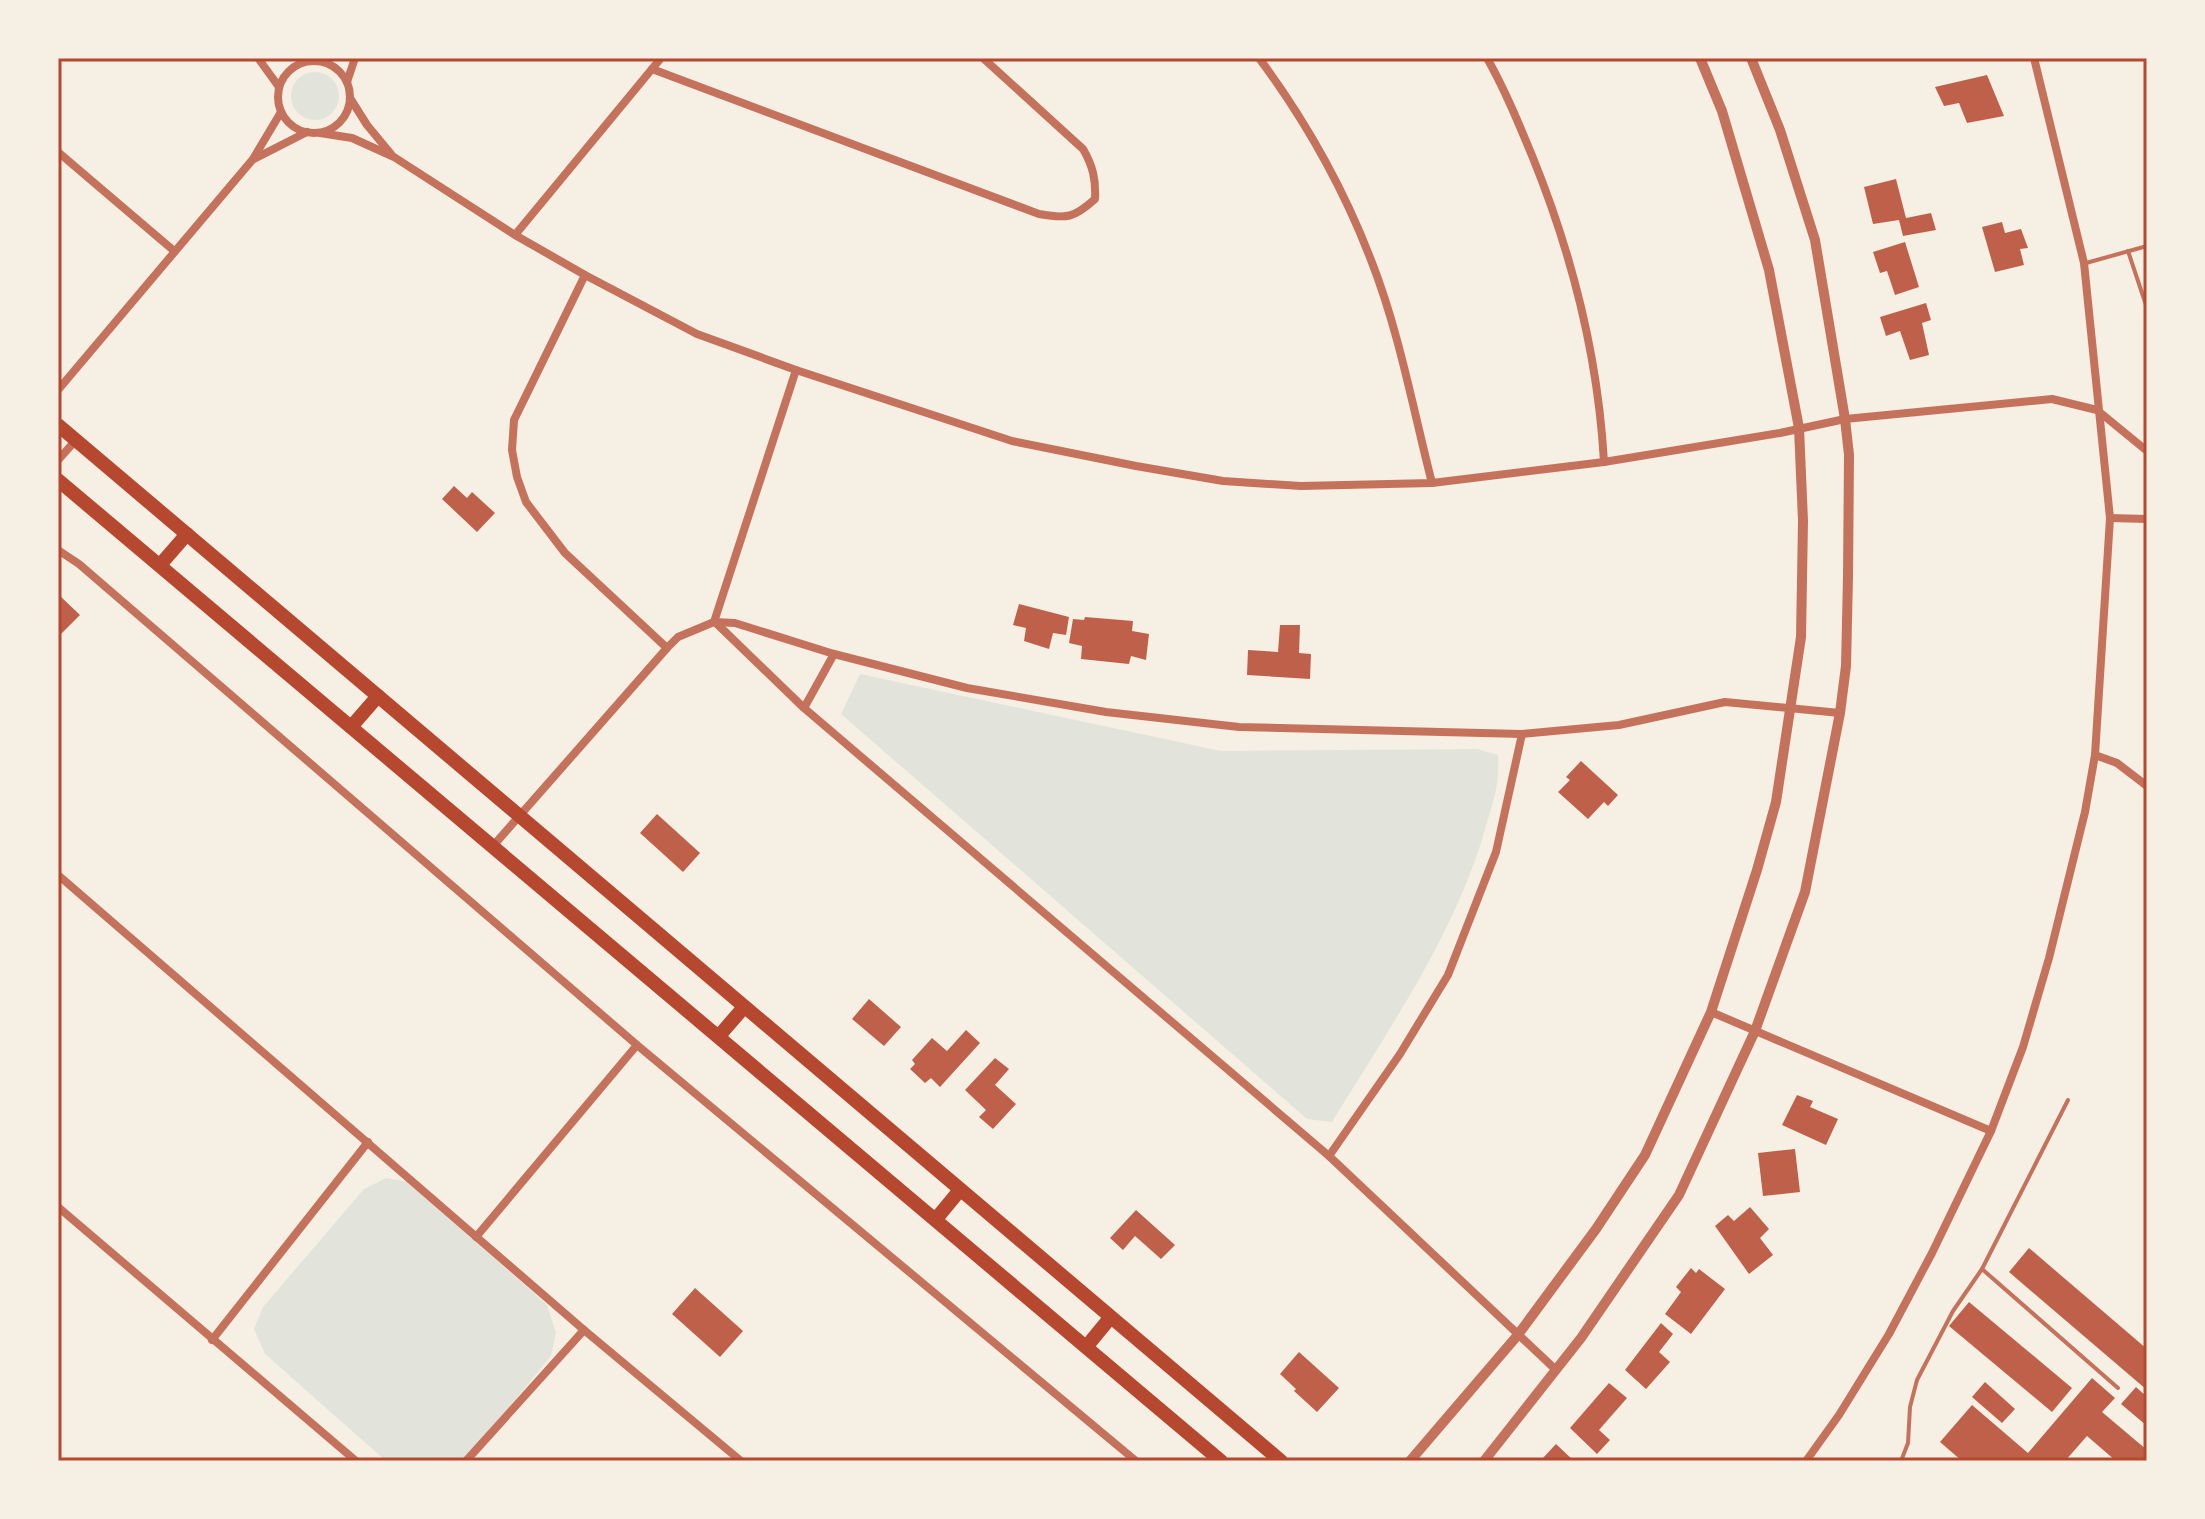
<svg xmlns="http://www.w3.org/2000/svg" width="2205" height="1519" font-family="Ubuntu,sans-serif">
<style>
.green{fill:#e2e4dc}
.building{fill:#bf614a}
.lines{fill:none;stroke-linecap:round;stroke-linejoin:round}
.service{stroke:#c5725c;stroke-width:4}
.minor{stroke:#c5725c;stroke-width:8}
.tertiary{stroke:#c5725c;stroke-width:10}
.trunk{stroke:#b5482f;stroke-width:14}
.neatline{fill:none;stroke:#b5482f;stroke-width:3}
</style>
<rect width="100%" height="100%" fill="#f6efe4"/>
<!-- green -->
<g class="green">
<circle cx="315" cy="96" r="24"/>
<path d="M860,674L1221,751L1477,749L1498,755C1500,783 1494,799 1486,826C1456,933 1390,1027 1332,1122L1307,1119L841,714Z"/>
<polygon points="386,1178 409,1182 547,1305 556,1333 551,1356 465,1461 386,1461 265,1354 254,1329 263,1307 364,1189"/>
</g>
<!-- building -->
<g class="building">
<polygon points="1987,75 2004,116 1967,123 1959,103 1944,106 1935,87"/>
<polygon points="1896,179 1906,218 1931,213 1936,230 1903,236 1899,220 1873,224 1864,187"/>
<polygon points="2002,222 2005,233 2021,229 2028,248 2020,249 2024,265 1995,272 1982,227"/>
<polygon points="1905,242 1919,287 1895,295 1887,271 1880,273 1873,252"/>
<polygon points="1926,303 1931,320 1922,323 1929,355 1910,360 1900,331 1886,336 1880,317"/>
<polygon points="454,486 467,498 472,492 495,513 477,532 442,499"/>
<polygon points="58,594 80,615 58,637"/>
<polygon points="1019,604 1069,617 1066,635 1053,633 1049,649 1024,641 1026,628 1013,625"/>
<polygon points="1085,617 1133,621 1132,631 1149,634 1146,660 1131,656 1129,664 1081,659 1082,646 1069,643 1073,619 1084,620"/>
<polygon points="1280,625 1300,625 1299,653 1311,654 1310,679 1247,675 1248,650 1278,652"/>
<polygon points="1581,761 1618,795 1608,806 1604,802 1588,819 1558,792 1570,780 1566,777"/>
<polygon points="657,814 700,853 683,872 640,833"/>
<polygon points="869,999 901,1027 884,1046 852,1019"/>
<polygon points="966,1030 980,1043 940,1087 931,1078 925,1083 910,1069 915,1064 912,1060 932,1038 947,1051"/>
<polygon points="995,1058 1009,1069 995,1085 1016,1104 993,1129 979,1117 986,1110 965,1090"/>
<polygon points="1797,1095 1813,1101 1810,1107 1838,1119 1826,1145 1782,1125"/>
<polygon points="1795,1149 1800,1192 1763,1196 1758,1153"/>
<polygon points="1750,1207 1769,1229 1760,1238 1773,1255 1749,1274 1715,1226 1728,1215 1734,1221"/>
<polygon points="1136,1210 1175,1245 1161,1259 1135,1236 1123,1250 1110,1238"/>
<polygon points="2029,1248 2147,1349 2147,1390 2009,1272"/>
<polygon points="1691,1268 1696,1273 1699,1269 1725,1289 1691,1334 1665,1314 1681,1292 1676,1287"/>
<polygon points="695,1288 743,1331 720,1357 672,1314"/>
<polygon points="1969,1302 2072,1388 2052,1412 1949,1326"/>
<polygon points="1661,1323 1673,1334 1659,1352 1670,1362 1646,1389 1625,1370"/>
<polygon points="1299,1352 1339,1388 1317,1412 1294,1391 1296,1389 1280,1374"/>
<polygon points="2092,1378 2115,1398 2102,1412 2147,1450 2147,1461 2116,1461 2087,1436 2065,1461 1962,1461 1940,1442 1972,1405 2028,1453"/>
<polygon points="1985,1382 2015,1409 2002,1423 1972,1397"/>
<polygon points="1609,1383 1627,1398 1599,1430 1610,1440 1597,1454 1570,1428"/>
<polygon points="2136,1387 2147,1397 2147,1426 2121,1404"/>
<polygon points="1556,1444 1574,1461 1544,1461 1542,1459"/>
</g>
<g class="lines">
<!-- service -->
<g class="service">
<polyline points="2128,251 2147,308"/>
<polyline points="2086,263 2147,246"/>
<polyline points="1982,1269 2118,1388"/>
<polyline points="1901,1461 1908,1443 1910,1407 1917,1380 1953,1311 1982,1269 2068,1100"/>
</g>
<!-- minor -->
<g class="minor">
<polyline points="258,58 279,87"/>
<path d="M1259,58C1305,120 1343,187 1371,260C1399,331 1413,409 1432,483"/>
<path d="M1487,58C1505,90 1519,124 1533,158C1573,257 1598,356 1604,462"/>
<circle cx="314" cy="97" r="36"/>
<path d="M652,69L1039,214C1067,219 1074,218 1095,199C1096,180 1093,166 1083,149L983,58"/>
<polyline points="347,82 355,58"/>
<polyline points="350,98 367,125 391,154"/>
<polyline points="320,133 352,138 394,157 515,235 585,275 697,334 796,370 1012,441 1136,466 1223,481 1301,486 1432,483 1604,462 1780,433 1845,419 2052,399 2097,410 2147,451"/>
<polyline points="58,152 173,250"/>
<polyline points="254,159 307,132"/>
<polyline points="515,235 661,58"/>
<polyline points="585,275 514,420 512,450 517,477 526,502 565,553 667,648"/>
<polyline points="58,390 253,159 281,112"/>
<polyline points="58,460 76,440"/>
<polyline points="2110,518 2147,519"/>
<polyline points="58,550 79,564 637,1045 1136,1461"/>
<polyline points="714,622 796,370"/>
<polyline points="715,622 804,708 1329,1156 1556,1370"/>
<polyline points="804,708 834,654"/>
<polyline points="2095,755 2117,763 2147,786"/>
<polyline points="493,846 667,648 678,637 714,622 735,623 834,654 967,688 1106,712 1239,727 1522,734 1619,725 1725,702 1840,713"/>
<polyline points="58,875 584,1330 741,1461"/>
<polyline points="1711,1012 1991,1131"/>
<polyline points="1329,1156 1400,1054 1448,975 1496,852 1522,734"/>
<polyline points="58,1207 356,1461"/>
<polyline points="476,1237 637,1045"/>
<polyline points="212,1340 368,1142"/>
<polyline points="466,1461 584,1330"/>
<polyline points="1806,1461 1839,1415 1889,1334 1932,1253 1991,1131 2023,1047 2049,958 2085,812 2095,755 2110,518 2084,263 2034,58"/>
</g>
<!-- tertiary -->
<g class="tertiary">
<polyline points="1410,1461 1517,1336 1596,1229 1645,1155 1711,1012 1757,870 1776,802 1801,637 1803,521 1799,428 1769,270 1722,111 1700,58"/>
<polyline points="1484,1461 1581,1338 1679,1195 1755,1031 1805,892 1840,713 1846,666 1848,577 1849,455 1845,419 1815,240 1780,130 1751,58"/>
</g>
<!-- trunk -->
<g class="trunk">
<polyline points="58,425 1281,1461"/>
<polyline points="58,480 1221,1461"/>
<polyline points="160,565 187,534"/>
<polyline points="351,727 378,696"/>
<polyline points="719,1036 744,1007"/>
<polyline points="936,1219 960,1190"/>
<polyline points="1087,1346 1110,1318"/>
</g>
</g>
<!-- border -->
<rect width="2205" height="1519" fill="none" stroke="#f6efe4" stroke-width="120"/>
<rect x="60" y="60" width="2085" height="1399" class="neatline"/>
</svg>
